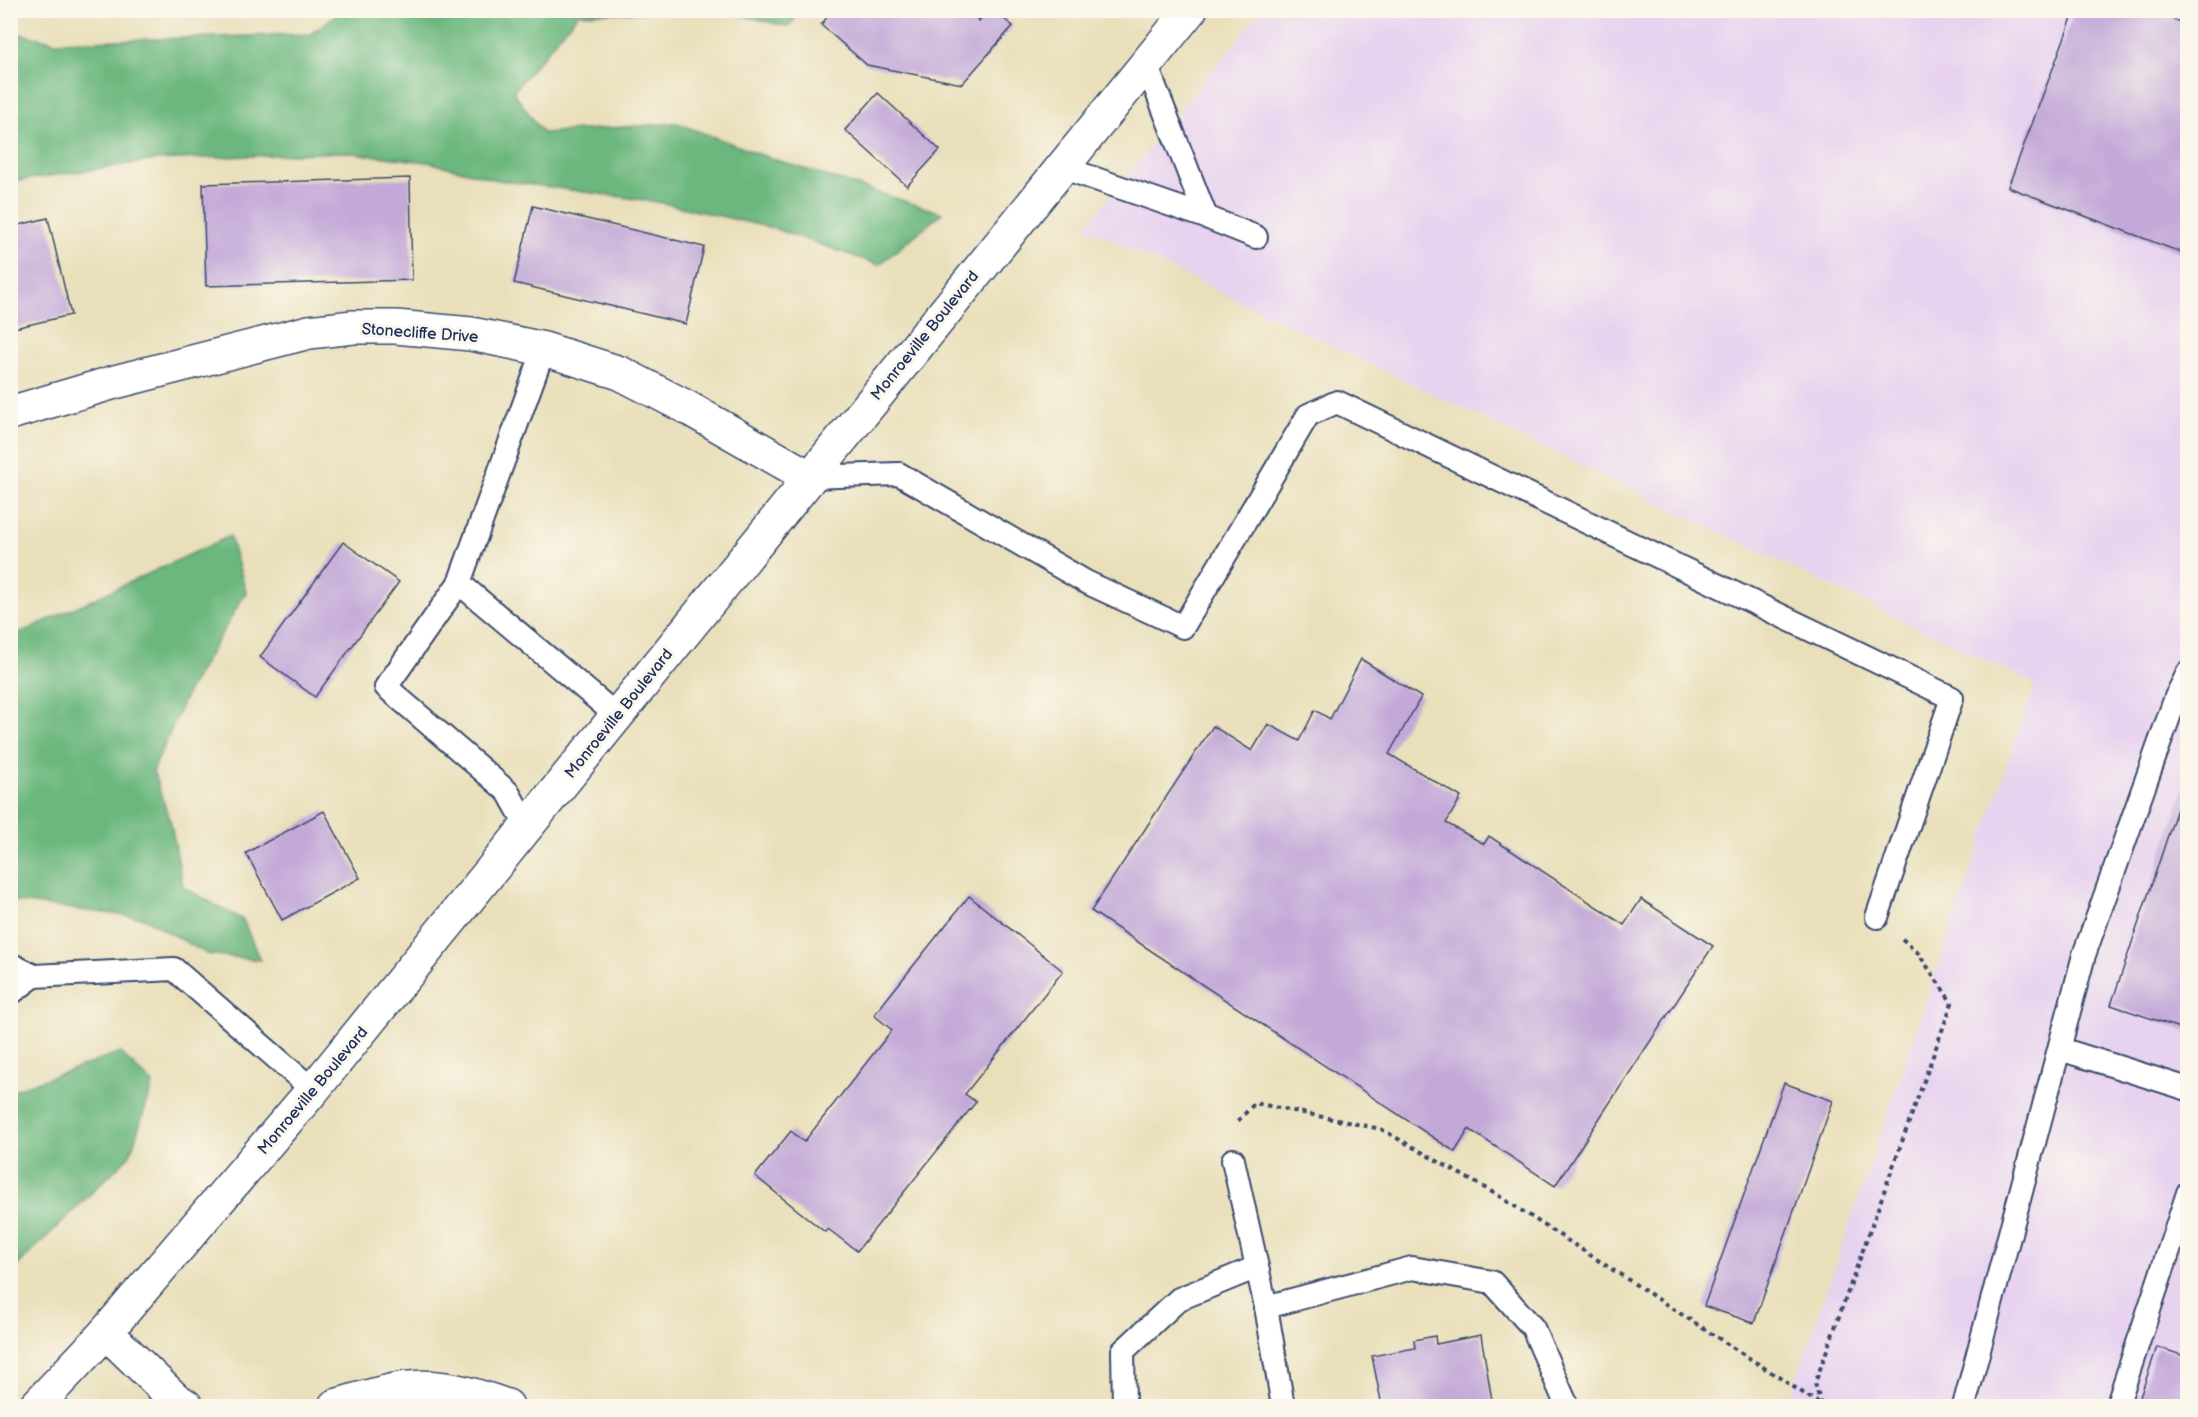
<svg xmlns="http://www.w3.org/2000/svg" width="2198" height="1417" font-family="'Balsamiq Sans',sans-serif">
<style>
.built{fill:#e7d2ef}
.forest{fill:#6cb77e;stroke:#44736e;stroke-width:1.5}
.building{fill:#c3a9d8}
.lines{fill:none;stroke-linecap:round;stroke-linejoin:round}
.service-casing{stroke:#3a496c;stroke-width:26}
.minor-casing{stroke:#3a496c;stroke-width:36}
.secondary-casing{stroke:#3a496c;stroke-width:36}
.path{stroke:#3a496c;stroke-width:4;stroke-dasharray:4.5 4.5;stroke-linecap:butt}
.service{stroke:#fff;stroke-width:22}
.minor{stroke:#fff;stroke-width:33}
.secondary{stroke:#fff;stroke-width:33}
.labels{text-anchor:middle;stroke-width:6;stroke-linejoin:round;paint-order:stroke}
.street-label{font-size:16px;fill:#1b2f5e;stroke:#fbf7ec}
</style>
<rect width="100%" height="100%" fill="#fbf7ec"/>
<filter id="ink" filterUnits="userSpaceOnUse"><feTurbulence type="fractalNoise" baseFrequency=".0167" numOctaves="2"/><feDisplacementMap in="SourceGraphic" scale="12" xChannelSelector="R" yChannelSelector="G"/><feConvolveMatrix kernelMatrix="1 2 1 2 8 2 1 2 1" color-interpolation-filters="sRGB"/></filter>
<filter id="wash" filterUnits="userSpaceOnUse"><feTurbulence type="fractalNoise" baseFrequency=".008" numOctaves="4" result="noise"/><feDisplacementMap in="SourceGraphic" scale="24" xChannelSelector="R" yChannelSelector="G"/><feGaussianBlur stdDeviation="1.35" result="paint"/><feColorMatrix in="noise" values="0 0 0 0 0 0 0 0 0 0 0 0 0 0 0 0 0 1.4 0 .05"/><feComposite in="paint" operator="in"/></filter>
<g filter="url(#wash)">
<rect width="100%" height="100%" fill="#e9dfba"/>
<!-- built -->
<polygon class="built" points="1261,11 2187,11 2187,1406 1787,1406 2035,684 1085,227"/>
<!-- forest -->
<g class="forest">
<polygon points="688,11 578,14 513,92 543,133 677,123 764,156 942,213 879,265 773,228 658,202 498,180 428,162 343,152 156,160 11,182 11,32 56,42 310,34 341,11"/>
<polygon points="725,11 800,11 789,27"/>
<polygon points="230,536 246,592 188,691 153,771 171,824 183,887 243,920 260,960 207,954 144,918 11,901 11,637"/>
<polygon points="120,1053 153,1084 130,1155 11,1272 11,1091"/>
</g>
<g id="blocks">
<!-- building -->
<g class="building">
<polygon points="833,10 968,10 979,21 987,10 993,10 1013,26 962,84 867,65 821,25"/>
<polygon points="2075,10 2149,10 2188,25 2188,255 2008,187"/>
<polygon points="878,93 940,150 907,186 845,130"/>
<polygon points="410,178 412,280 206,286 203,184"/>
<polygon points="533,206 704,247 686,324 514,283"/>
<polygon points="48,218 71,315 10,329 10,227"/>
<polygon points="343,542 399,582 315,697 260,657"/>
<polygon points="1361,659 1421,697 1389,754 1461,797 1446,823 1484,844 1489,836 1624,925 1641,899 1713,946 1555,1186 1469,1129 1455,1152 1091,911 1213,726 1252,751 1268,724 1299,741 1315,710 1330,719"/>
<polygon points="2187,779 2188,779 2188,1031 2111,1005"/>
<polygon points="324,811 360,878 282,920 246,853"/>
<polygon points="969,896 1063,971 965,1094 976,1102 857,1251 828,1229 825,1232 755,1176 791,1131 804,1142 892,1030 874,1015"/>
<polygon points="1784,1083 1833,1101 1754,1323 1704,1306"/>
<polygon points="1481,1335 1493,1406 1382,1406 1372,1356 1415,1348 1414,1340 1435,1336 1436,1344"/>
<polygon points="2157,1347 2188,1357 2188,1406 2137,1406"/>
</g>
</g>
</g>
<g filter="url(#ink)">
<use href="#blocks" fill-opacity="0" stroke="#3a496c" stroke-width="1.5"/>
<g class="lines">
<!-- service casing -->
<g class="service-casing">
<g id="service">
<polyline points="1061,167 1206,217 1146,64"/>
<polyline points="1206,217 1256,237"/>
<polyline points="544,349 459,583 616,715"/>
<polyline points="809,477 899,474 1086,582 1183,627 1308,415 1337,402 1952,698 1877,917"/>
<polyline points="459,583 386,687 508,792 528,828"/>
<polyline points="10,964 34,976 174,969 313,1090"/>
<polyline points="10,994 34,976"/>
<polyline points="2060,1049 2188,1089"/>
<polyline points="1233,1160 1266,1307 1283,1406"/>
<polyline points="1266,1307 1412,1268 1492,1282 1533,1328 1567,1406"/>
<polyline points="1124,1406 1123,1351 1179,1299 1257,1267"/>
<polyline points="1964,1406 2084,955 2176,697 2188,673"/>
<polyline points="2117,1406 2188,1193"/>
</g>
</g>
<!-- minor casing -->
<g class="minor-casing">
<g id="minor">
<polyline points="10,413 115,382 309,332 353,327 396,327 471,334 544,349 620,373 688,408 809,477"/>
<polyline points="106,1332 175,1399 186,1406"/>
<path d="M335,1406C412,1383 430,1379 507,1406"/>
</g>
</g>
<!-- secondary casing -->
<g class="secondary-casing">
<polyline id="secondary" points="36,1406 106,1332 313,1090 1190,10"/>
</g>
<!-- path -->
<g class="path">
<polyline points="1238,1121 1255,1103 1381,1129 1499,1196 1820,1404"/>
<polyline points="1821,1405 1815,1383 1952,1003 1918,953 1900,937"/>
</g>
<!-- service -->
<use href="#service" class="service"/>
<!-- minor -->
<use href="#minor" class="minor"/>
<!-- secondary -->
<use href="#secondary" class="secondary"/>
</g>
</g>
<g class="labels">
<!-- street labels -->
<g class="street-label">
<text transform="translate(420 332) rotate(4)" y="6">Stonecliffe Drive</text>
<text transform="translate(924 335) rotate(-51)" y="6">Monroeville Boulevard</text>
<text transform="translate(618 713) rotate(-51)" y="6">Monroeville Boulevard</text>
<text transform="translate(312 1090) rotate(-50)" y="6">Monroeville Boulevard</text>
</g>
</g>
<!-- margin -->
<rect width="2198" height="1417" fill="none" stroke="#fbf7ec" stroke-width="36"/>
</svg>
